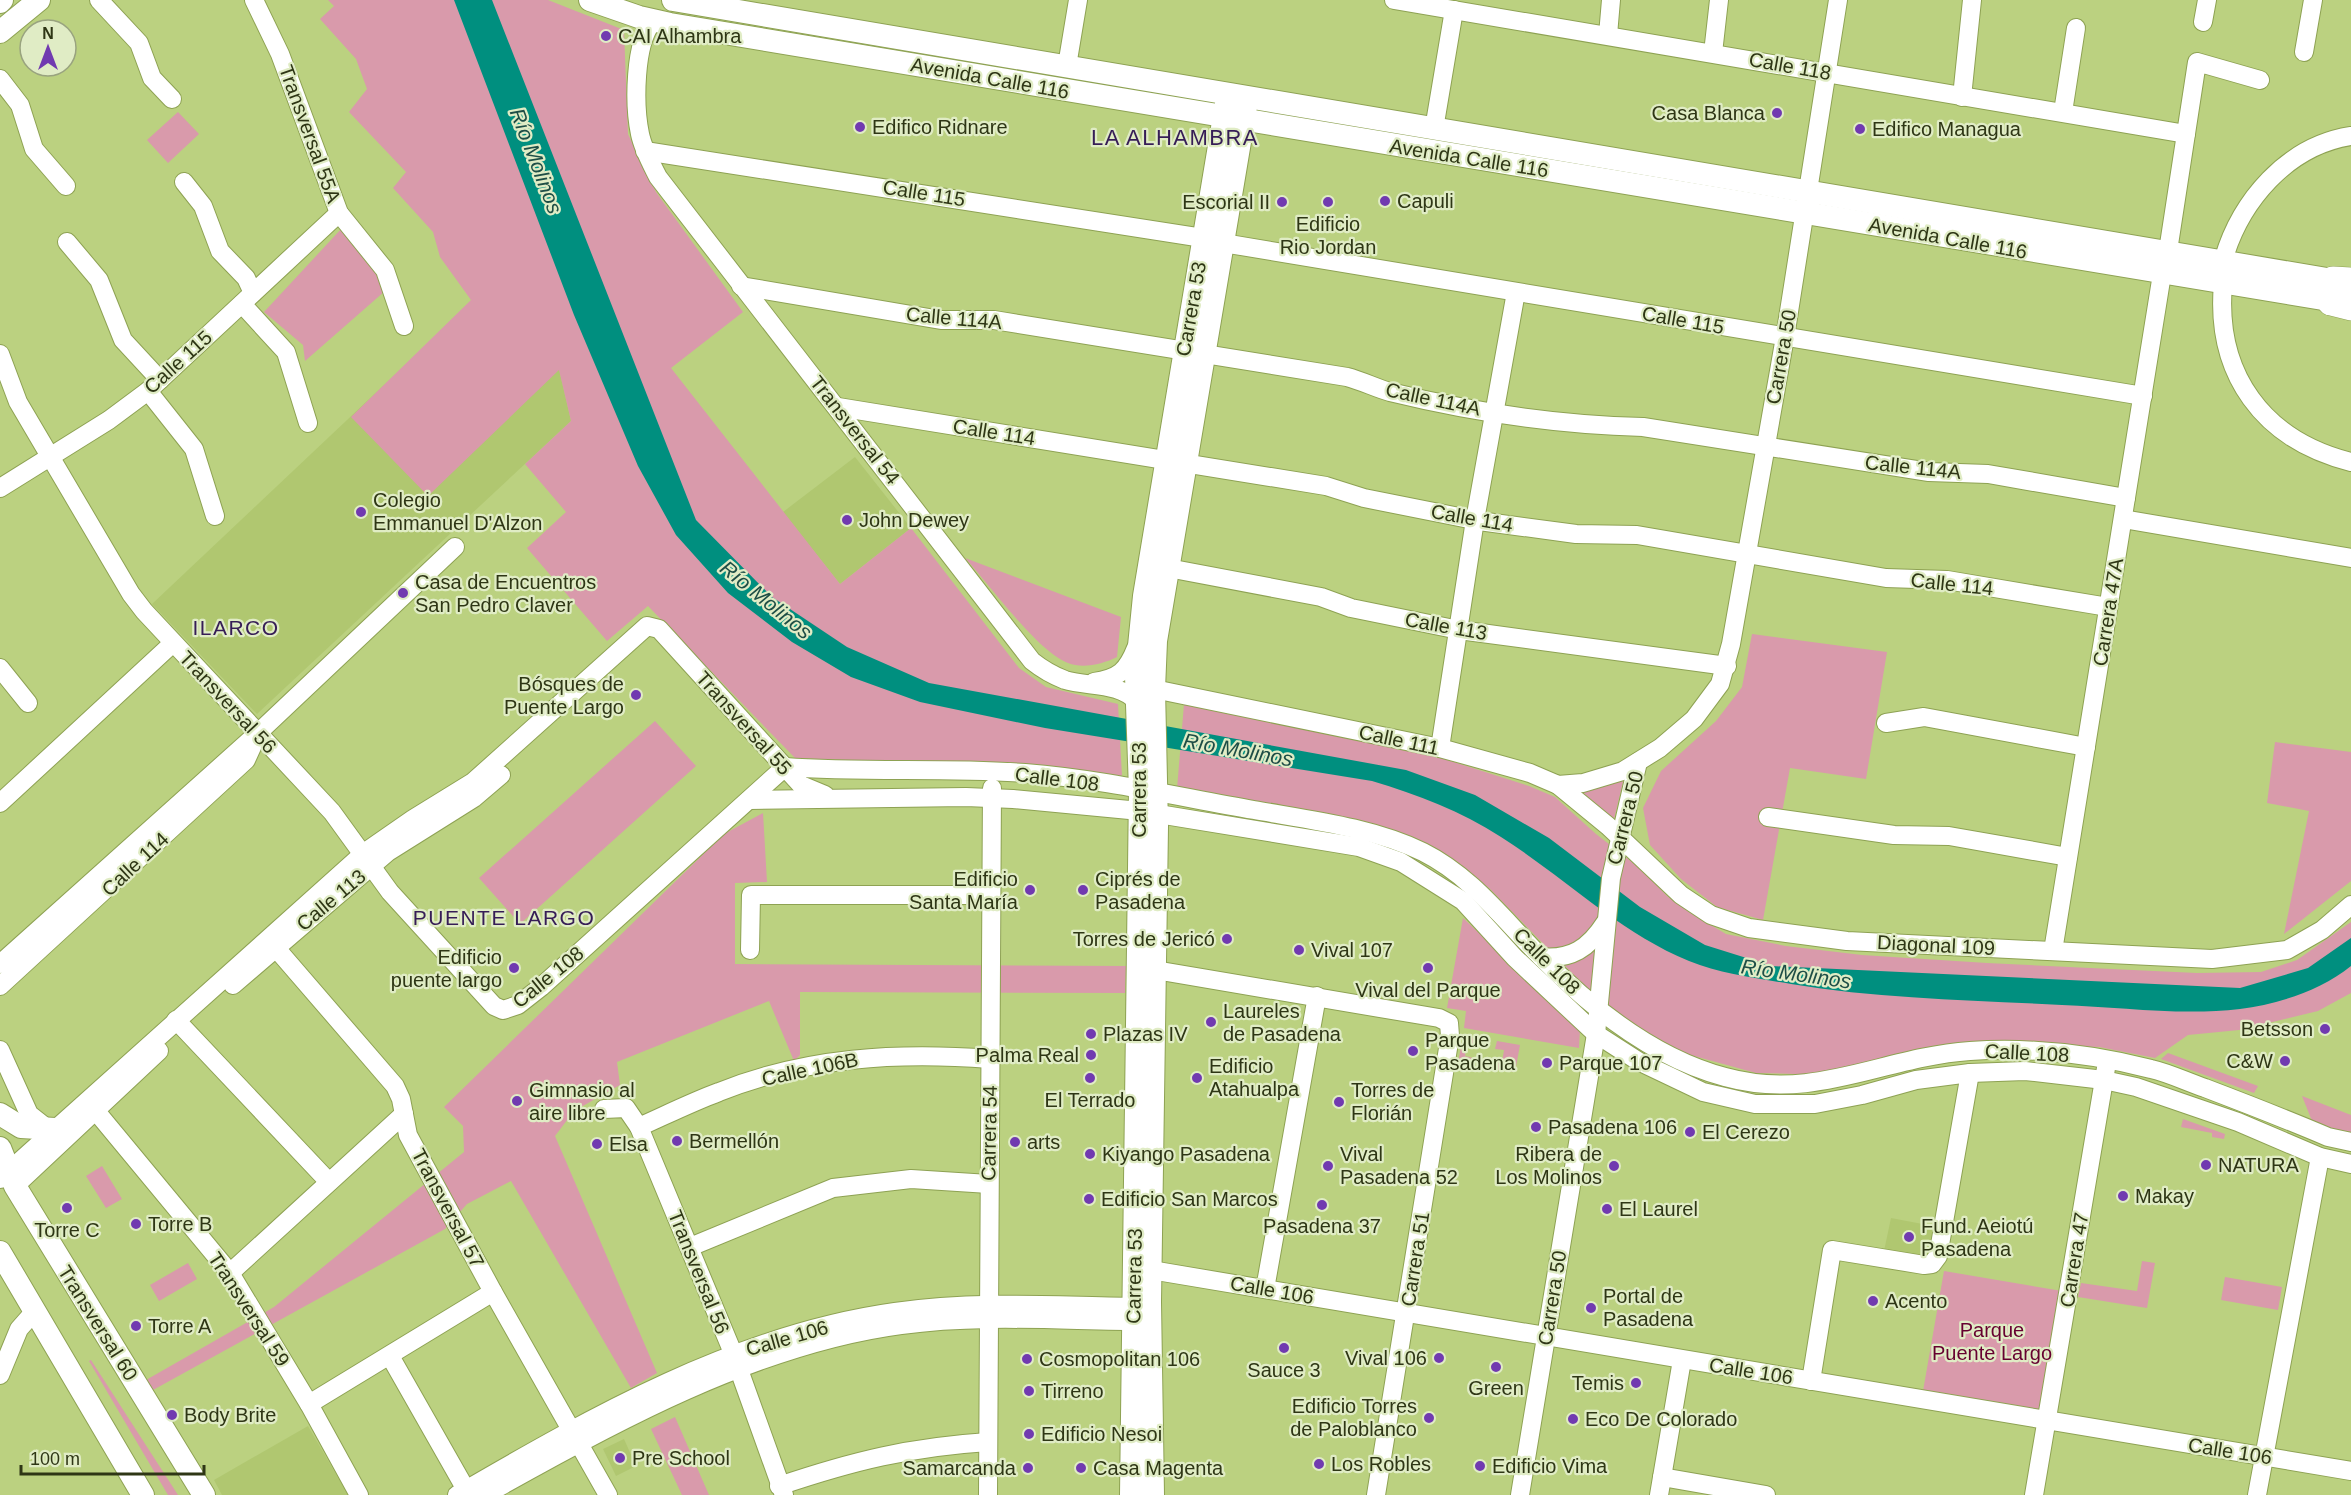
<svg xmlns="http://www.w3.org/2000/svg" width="2351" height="1495" font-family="Helvetica,sans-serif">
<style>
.built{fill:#b0c770}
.green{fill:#d99aab}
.water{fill:#008f7f}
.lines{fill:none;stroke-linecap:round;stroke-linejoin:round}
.minor-casing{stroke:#8ea253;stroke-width:20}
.major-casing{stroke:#8ea253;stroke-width:24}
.highway-casing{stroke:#8ea253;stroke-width:28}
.minor{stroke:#fff;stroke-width:18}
.major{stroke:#fff;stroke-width:22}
.highway{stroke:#fff;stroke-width:27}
.poi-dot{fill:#713ab0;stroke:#e0ecc5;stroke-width:2}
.labels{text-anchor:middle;stroke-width:4.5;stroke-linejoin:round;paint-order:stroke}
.poi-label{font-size:20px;fill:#2e3615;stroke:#e0ecc5;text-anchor:start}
.street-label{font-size:20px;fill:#2e3615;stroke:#e0ecc5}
.park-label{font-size:20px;fill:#660030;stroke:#e0ecc5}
.water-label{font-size:21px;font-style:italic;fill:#1e4e46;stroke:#e0ecc5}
.neighbourhood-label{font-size:21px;letter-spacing:1.5px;fill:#361d56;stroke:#e0ecc5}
.quarter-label{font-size:22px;letter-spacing:1.5px;fill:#361d56;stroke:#e0ecc5}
</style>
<rect width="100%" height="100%" fill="#bbd180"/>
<!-- built -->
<g class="built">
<polygon points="472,302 559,369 571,421 257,714 152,604"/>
<polygon points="855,457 911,528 840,584 783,512"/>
<polygon points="1891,1218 1933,1226 1929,1248 1915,1257 1884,1251"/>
<polygon points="308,1426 348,1495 222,1495 214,1480"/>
<polygon points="624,1439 636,1466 616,1476 603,1449"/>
</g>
<!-- green -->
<g class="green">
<polygon points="328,0 548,0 624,30 628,134 656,192 743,312 671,368 840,584 911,528 1019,668 1046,687 1118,704 1122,776 1063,769 795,758 648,606 607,641 527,548 566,512 525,464 571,421 559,370 428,496 351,417 471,300 440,257 433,232 393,188 406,172 349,112 367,89 356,59 320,19 334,6"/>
<polygon points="178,112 199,134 168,163 147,140"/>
<polygon points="343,227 377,269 385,291 305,361 303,345 264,312"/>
<path d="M965,558L1121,617L1117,657C1103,664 1083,669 1068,663C1037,651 989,584 965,558Z"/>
<polygon points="1752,634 1887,652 1866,779 1790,768 1763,920 1717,907 1681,879 1650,845 1643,808 1661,771 1716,721 1742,687"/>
<polygon points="1184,704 1432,755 1529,786 1555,797 1596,834 1641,869 1667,896 1689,912 1726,934 1786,946 1862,955 1987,963 2197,973 2261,972 2297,960 2351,922 2351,993 2318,1011 2239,1030 2188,1035 2155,1058 2099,1047 2017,1045 1834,1075 1756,1073 1683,1053 1607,1009 1489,888 1440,854 1177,789"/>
<polygon points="655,721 696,766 520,924 479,878"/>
<polygon points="2275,742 2351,752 2351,881 2284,934 2309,811 2267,803"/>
<polygon points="1624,778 1614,819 1582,792"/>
<polygon points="763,813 767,882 735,883 735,964 1126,966 1125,993 800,992 800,1055 794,1061 769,1001 617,1062 620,1085 574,1111 555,1136 657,1373 631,1388 511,1181 467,1204 445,1229 153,1390 146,1380 274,1307 464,1152 463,1126 444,1107 724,834"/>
<polygon points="1463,918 1580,1028 1579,1048 1464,1028 1466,1011 1447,1008"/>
<polygon points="1463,1036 1475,1038 1474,1046 1467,1045 1465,1056 1473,1058 1472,1065 1458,1063"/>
<polygon points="1497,1041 1520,1045 1515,1072 1482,1067 1484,1059 1502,1062 1504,1050 1495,1049"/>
<polygon points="2168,1053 2258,1086 2254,1093 2161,1059"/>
<polygon points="2302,1096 2351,1115 2351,1135 2312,1121"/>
<polygon points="2183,1119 2225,1134 2224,1139 2212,1137 2212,1133 2181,1127"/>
<polygon points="102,1166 122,1199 106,1208 86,1176"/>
<polygon points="2142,1261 2155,1263 2147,1308 2078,1297 2081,1283 2137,1291"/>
<polygon points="188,1263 197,1279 159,1301 150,1285"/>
<polygon points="1944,1271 2062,1291 2041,1411 1923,1391"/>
<polygon points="2225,1277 2282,1287 2278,1310 2221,1300"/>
<polygon points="91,1360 178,1495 168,1495 89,1361"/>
<polygon points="675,1417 709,1495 682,1495 651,1429"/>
</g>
<!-- water -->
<path class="water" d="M454,0H492L696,520L772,597L847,647L929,683L1406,770L1475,795L1549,838L1640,907L1705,945L1772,966L2240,988L2308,968L2351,938V966C2320,991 2278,1004 2240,1009C2182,1016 2120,1007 2062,1005C1972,1000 1880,999 1791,984C1756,978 1721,974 1689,961C1619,932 1564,877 1501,837C1461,811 1418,795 1372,781L1045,728L920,702L851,677L792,642L728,593L676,535L638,466L574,315Z"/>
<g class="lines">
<!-- minor casing -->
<g class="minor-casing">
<g id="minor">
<polyline points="99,0 139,43 152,78 172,99"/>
<polyline points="254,0 280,54 339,213 385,270 404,326"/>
<polyline points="1394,0 2186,134"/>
<path d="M653,21C634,43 634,105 640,134C643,149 651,163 658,177L1032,661C1042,669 1052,675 1065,680C1088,687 1120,682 1137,702"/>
<polyline points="2203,22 2207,0"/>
<polyline points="1608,35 1611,0"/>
<polyline points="2304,52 2313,0"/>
<polyline points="1713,53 1719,0"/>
<polyline points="1067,66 1078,0"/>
<polyline points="0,79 20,105 34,149 66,186"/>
<polyline points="1962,97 1972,0"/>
<polyline points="2063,112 2076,28"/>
<polyline points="1434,129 1454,10"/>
<polyline points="645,151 1203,238"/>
<polyline points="184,182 203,206 220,251 246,278 253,293"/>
<polyline points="67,242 99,280 123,340 160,380"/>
<polyline points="1223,243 2143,396"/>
<polyline points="2168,251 2197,62 2260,80"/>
<path d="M2223,261C2240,201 2287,146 2351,136"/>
<path d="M2223,284C2215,374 2263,440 2351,462"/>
<path d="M741,286L941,320H994L1347,377C1362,381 1376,388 1390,392C1472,412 1560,425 1643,427L1929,472L1988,474L2126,498"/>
<polyline points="242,304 286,352 308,423"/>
<path d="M0,354L18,402L131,594L144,611L332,812L390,892L494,1006L503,1010L518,1005L541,987L785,767C865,773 945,767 1025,773C1102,779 1179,797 1254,810C1310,820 1371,827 1423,852C1471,876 1503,919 1540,956C1591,1008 1653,1058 1725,1077C1816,1102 1882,1057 1970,1051C2030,1047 2092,1054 2151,1069C2169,1073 2187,1082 2205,1088C2247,1104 2288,1120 2328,1137L2351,1142"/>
<polyline points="148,391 194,449 215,516"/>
<polyline points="838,407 1326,486 1364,498 1479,521 1576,534 1637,535 1886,578 1947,580 2108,607"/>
<polyline points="0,488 109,420 148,391 339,213"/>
<polyline points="2123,519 2351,558"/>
<polyline points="1168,568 1321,597 1351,608 1459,630 1727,666"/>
<polyline points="0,668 28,703"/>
<path d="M1094,682C1119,678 1127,671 1136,648"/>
<polyline points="1154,689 1440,748 1530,773 1558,785 1583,783 1623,771 1660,748 1694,719 1720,684 1731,644 1785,337 1838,0"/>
<polyline points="1886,723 1924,717 2086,747"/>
<polyline points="1440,748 1475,520 1516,292"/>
<polyline points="1558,785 1608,826 1681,895 1711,915 1749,928 1847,941 2212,959 2287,950 2322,930 2351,905"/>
<polyline points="749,800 966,797 1013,799 1140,811 1359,847 1401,862 1463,901 1515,958 1596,1034 1638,1061 1703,1092 1755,1104 1815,1104 1862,1095 1916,1080 1970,1073 2025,1071 2104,1080 2136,1087 2238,1122 2320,1157 2351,1164"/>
<polyline points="0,803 173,643"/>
<polyline points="1768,817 1894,835 1949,836 2068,857"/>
<polyline points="269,940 395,1086 401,1099 408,1135 493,1292 608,1495"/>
<polyline points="750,950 751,895 991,895"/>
<polyline points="2053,951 2162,274"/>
<path d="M1541,957C1571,960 1589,948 1605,923"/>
<polyline points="0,964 258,733 455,547"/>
<polyline points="1155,970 1439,1018 1449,1023 1450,1036 1376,1495"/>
<polyline points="233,985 388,852 474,798 501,775"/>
<polyline points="0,986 246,760 256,738"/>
<polyline points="176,1020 329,1182"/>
<polyline points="0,1050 29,1114 48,1129"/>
<polyline points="604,1109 626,1108 639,1127 733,1353 784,1495"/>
<polyline points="95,1110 230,1273 309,1404 359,1495"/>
<path d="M639,1127C666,1115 692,1102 719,1092C806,1057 898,1052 990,1059"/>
<polyline points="0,1179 364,853 413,819 473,782 647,626 659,629 801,785 825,795"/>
<polyline points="15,1186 159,1051"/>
<polyline points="690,1247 833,1188 911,1179 989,1184"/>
<polyline points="1151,1270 2351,1471"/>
<polyline points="230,1273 404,1114"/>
<polyline points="1265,1289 1317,996"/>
<polyline points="390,1356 469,1495"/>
<polyline points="0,1375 19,1329 34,1312"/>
<polyline points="1811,1381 1832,1250 1924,1265 1932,1264 1938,1256 1970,1073"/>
<polyline points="309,1404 493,1292"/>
<polyline points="1662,1477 1766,1495"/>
<path d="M779,1486C853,1461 910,1447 988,1442"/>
<path d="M457,1495C593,1416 737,1334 895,1312C977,1300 1063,1306 1146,1307"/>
<path d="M485,1495C610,1424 757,1344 901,1325C982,1314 1065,1321 1146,1321"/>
<polyline points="988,1495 992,788"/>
<polyline points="1520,1495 1596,1034 1611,878 1638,762"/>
<polyline points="1659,1495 1682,1360"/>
<polyline points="2034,1495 2106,1068"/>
<polyline points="2257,1495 2320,1157"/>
</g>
</g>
<!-- major casing -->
<g class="major-casing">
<g id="major">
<polyline points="590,0 639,17 670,24 2347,303"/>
<polyline points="673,0 2350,283"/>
<polyline points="0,2 2,0"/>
<polyline points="0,32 39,0"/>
<polyline points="0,1114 21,1127 55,1129"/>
<polyline points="0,1148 15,1186 204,1495"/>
<polyline points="0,1252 143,1495"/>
<polyline points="1131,1495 1140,790 1136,676 1144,596 1226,104"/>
<polyline points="1153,1495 1150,1302 1157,826 1154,689 1156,641 1246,106"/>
</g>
</g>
<!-- highway casing -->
<g class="highway-casing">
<g id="highway">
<polyline points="2333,280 2351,281"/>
<polyline points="2331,302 2351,307"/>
</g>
</g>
<!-- minor -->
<use href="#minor" class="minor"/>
<!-- major -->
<use href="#major" class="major"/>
<!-- highway -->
<use href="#highway" class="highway"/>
</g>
<!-- markers -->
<g class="poi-dot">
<circle cx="606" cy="36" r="6"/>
<circle cx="1777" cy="113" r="6"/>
<circle cx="860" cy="127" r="6"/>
<circle cx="1860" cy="129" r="6"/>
<circle cx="1385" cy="201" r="6"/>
<circle cx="1282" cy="202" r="6"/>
<circle cx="1328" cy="202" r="6"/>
<circle cx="361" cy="512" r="6"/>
<circle cx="847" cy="520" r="6"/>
<circle cx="403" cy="593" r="6"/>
<circle cx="636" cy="695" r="6"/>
<circle cx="1030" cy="890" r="6"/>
<circle cx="1083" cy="890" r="6"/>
<circle cx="1227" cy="939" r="6"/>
<circle cx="1299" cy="950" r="6"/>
<circle cx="514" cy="968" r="6"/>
<circle cx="1428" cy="968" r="6"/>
<circle cx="1211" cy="1022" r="6"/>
<circle cx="2325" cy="1029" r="6"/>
<circle cx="1091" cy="1034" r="6"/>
<circle cx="1413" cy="1051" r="6"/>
<circle cx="1091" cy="1055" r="6"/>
<circle cx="2285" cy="1061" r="6"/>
<circle cx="1547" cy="1063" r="6"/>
<circle cx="1090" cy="1078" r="6"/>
<circle cx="1197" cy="1078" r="6"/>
<circle cx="517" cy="1101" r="6"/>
<circle cx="1339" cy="1102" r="6"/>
<circle cx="1536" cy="1127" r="6"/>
<circle cx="1690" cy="1132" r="6"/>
<circle cx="677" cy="1141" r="6"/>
<circle cx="1015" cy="1142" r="6"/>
<circle cx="597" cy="1144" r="6"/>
<circle cx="1090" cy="1154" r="6"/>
<circle cx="2206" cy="1165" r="6"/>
<circle cx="1328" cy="1166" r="6"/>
<circle cx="1614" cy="1166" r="6"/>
<circle cx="2123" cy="1196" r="6"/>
<circle cx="1089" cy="1199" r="6"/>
<circle cx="1322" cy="1205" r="6"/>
<circle cx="67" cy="1208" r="6"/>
<circle cx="1607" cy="1209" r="6"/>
<circle cx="136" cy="1224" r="6"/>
<circle cx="1909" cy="1237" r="6"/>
<circle cx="1873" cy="1301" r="6"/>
<circle cx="1591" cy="1308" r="6"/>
<circle cx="136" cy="1326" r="6"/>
<circle cx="1284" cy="1348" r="6"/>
<circle cx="1439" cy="1358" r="6"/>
<circle cx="1027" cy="1359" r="6"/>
<circle cx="1496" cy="1367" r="6"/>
<circle cx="1636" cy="1383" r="6"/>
<circle cx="1029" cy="1391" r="6"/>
<circle cx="172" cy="1415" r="6"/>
<circle cx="1429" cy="1418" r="6"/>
<circle cx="1573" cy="1419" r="6"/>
<circle cx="1029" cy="1434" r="6"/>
<circle cx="620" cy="1458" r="6"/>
<circle cx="1319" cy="1464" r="6"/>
<circle cx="1480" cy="1466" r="6"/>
<circle cx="1028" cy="1468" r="6"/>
<circle cx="1081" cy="1468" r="6"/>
</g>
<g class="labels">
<!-- poi labels -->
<g class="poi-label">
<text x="618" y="43">CAI Alhambra</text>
<text x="1765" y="120" text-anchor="end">Casa Blanca</text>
<text x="872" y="134">Edifico Ridnare</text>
<text x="1872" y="136">Edifico Managua</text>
<text x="1397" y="208">Capuli</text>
<text x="1270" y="209" text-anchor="end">Escorial II</text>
<text x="1328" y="231" text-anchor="middle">Edificio<tspan x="1328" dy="23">Rio Jordan</tspan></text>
<text x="373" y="507">Colegio<tspan x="373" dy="23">Emmanuel D'Alzon</tspan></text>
<text x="859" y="527">John Dewey</text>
<text x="415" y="589">Casa de Encuentros<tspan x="415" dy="23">San Pedro Claver</tspan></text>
<text x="624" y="691" text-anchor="end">Bósques de<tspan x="624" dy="23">Puente Largo</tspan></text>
<text x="1018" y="886" text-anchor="end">Edificio<tspan x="1018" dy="23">Santa María</tspan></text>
<text x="1095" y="886">Ciprés de<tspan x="1095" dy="23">Pasadena</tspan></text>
<text x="1215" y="946" text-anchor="end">Torres de Jericó</text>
<text x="1311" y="957">Vival 107</text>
<text x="502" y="964" text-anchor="end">Edificio<tspan x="502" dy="23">puente largo</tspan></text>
<text x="1428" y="997" text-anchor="middle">Vival del Parque</text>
<text x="1223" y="1018">Laureles<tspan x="1223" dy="23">de Pasadena</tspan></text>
<text x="2313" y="1036" text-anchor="end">Betsson</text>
<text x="1103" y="1041">Plazas IV</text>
<text x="1425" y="1047">Parque<tspan x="1425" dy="23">Pasadena</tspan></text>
<text x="1079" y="1062" text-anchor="end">Palma Real</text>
<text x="2273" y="1068" text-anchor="end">C&amp;W</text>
<text x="1559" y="1070">Parque 107</text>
<text x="1209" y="1073">Edificio<tspan x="1209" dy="23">Atahualpa</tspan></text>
<text x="529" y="1097">Gimnasio al<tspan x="529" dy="23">aire libre</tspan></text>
<text x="1351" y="1097">Torres de<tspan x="1351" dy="23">Florián</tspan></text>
<text x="1090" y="1107" text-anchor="middle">El Terrado</text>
<text x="1548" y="1134">Pasadena 106</text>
<text x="1702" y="1139">El Cerezo</text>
<text x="689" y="1148">Bermellón</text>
<text x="1027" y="1149">arts</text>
<text x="609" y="1151">Elsa</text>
<text x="1102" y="1161">Kiyango Pasadena</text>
<text x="1340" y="1161">Vival<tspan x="1340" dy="23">Pasadena 52</tspan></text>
<text x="1602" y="1161" text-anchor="end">Ribera de<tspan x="1602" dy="23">Los Molinos</tspan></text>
<text x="2218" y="1172">NATURA</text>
<text x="2135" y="1203">Makay</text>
<text x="1101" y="1206">Edificio San Marcos</text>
<text x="1619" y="1216">El Laurel</text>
<text x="148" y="1231">Torre B</text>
<text x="1322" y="1233" text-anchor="middle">Pasadena 37</text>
<text x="1921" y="1233">Fund. Aeiotú<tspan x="1921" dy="23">Pasadena</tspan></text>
<text x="67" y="1237" text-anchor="middle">Torre C</text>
<text x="1603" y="1303">Portal de<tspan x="1603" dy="23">Pasadena</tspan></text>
<text x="1885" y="1308">Acento</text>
<text x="148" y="1333">Torre A</text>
<text x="1427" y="1365" text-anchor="end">Vival 106</text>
<text x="1039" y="1366">Cosmopolitan 106</text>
<text x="1284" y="1377" text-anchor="middle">Sauce 3</text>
<text x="1624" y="1390" text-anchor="end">Temis</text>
<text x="1496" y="1395" text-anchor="middle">Green</text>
<text x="1041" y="1398">Tirreno</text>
<text x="1417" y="1413" text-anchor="end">Edificio Torres<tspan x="1417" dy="23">de Paloblanco</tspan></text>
<text x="184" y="1422">Body Brite</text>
<text x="1585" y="1426">Eco De Colorado</text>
<text x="1041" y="1441">Edificio Nesoi</text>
<text x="632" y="1465">Pre School</text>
<text x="1331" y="1471">Los Robles</text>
<text x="1492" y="1473">Edificio Vima</text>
<text x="1016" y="1475" text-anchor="end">Samarcanda</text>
<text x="1093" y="1475">Casa Magenta</text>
</g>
<!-- street labels -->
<g class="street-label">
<text transform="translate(1790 66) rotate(10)" y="7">Calle 118</text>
<text transform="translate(990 78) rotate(10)" y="7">Avenida Calle 116</text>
<text transform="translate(310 134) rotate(70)" y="7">Transversal 55A</text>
<text transform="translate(1469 158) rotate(9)" y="7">Avenida Calle 116</text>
<text transform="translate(924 193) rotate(9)" y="7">Calle 115</text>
<text transform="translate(1948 238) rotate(10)" y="7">Avenida Calle 116</text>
<text transform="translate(1191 309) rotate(-80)" y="7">Carrera 53</text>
<text transform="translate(954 318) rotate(5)" y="7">Calle 114A</text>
<text transform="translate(1683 320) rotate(10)" y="7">Calle 115</text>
<text transform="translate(1781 357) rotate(-80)" y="7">Carrera 50</text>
<text transform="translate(178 362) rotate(-42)" y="7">Calle 115</text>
<text transform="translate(1433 399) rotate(12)" y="7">Calle 114A</text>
<text transform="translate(855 430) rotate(52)" y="7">Transversal 54</text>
<text transform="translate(994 432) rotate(9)" y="7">Calle 114</text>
<text transform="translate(1913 467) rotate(6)" y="7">Calle 114A</text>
<text transform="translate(1472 518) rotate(10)" y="7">Calle 114</text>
<text transform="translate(1952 584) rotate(6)" y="7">Calle 114</text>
<text transform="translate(2108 612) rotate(-81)" y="7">Carrera 47A</text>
<text transform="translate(1446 626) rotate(10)" y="7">Calle 113</text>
<text transform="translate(228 702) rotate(47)" y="7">Transversal 56</text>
<text transform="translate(744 723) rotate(48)" y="7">Transversal 55</text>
<text transform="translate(1399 740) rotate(12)" y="7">Calle 111</text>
<text transform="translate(1057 779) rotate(7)" y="7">Calle 108</text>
<text transform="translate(1139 790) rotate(-90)" y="7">Carrera 53</text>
<text transform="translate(1625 818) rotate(-76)" y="7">Carrera 50</text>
<text transform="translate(135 864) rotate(-43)" y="7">Calle 114</text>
<text transform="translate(331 900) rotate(-40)" y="7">Calle 113</text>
<text transform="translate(1936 945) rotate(3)" y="7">Diagonal 109</text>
<text transform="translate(1547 961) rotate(45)" y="7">Calle 108</text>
<text transform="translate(548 977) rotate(-39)" y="7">Calle 108</text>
<text transform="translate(2027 1053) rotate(3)" y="7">Calle 108</text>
<text transform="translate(810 1069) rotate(-12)" y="7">Calle 106B</text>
<text transform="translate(989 1133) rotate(-89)" y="7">Carrera 54</text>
<text transform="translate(448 1208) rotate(62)" y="7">Transversal 57</text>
<text transform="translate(1415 1259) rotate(-81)" y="7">Carrera 51</text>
<text transform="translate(2074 1260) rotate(-81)" y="7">Carrera 47</text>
<text transform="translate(699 1272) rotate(68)" y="7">Transversal 56</text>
<text transform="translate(1134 1276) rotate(-89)" y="7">Carrera 53</text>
<text transform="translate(1272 1290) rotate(10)" y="7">Calle 106</text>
<text transform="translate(1552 1298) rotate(-81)" y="7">Carrera 50</text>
<text transform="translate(249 1309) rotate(57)" y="7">Transversal 59</text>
<text transform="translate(98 1323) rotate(58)" y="7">Transversal 60</text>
<text transform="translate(787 1338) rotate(-16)" y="7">Calle 106</text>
<text transform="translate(1751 1371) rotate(9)" y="7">Calle 106</text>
<text transform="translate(2230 1451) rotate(9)" y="7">Calle 106</text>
</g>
<!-- park labels -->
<g class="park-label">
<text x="1992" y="1337">Parque<tspan x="1992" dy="23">Puente Largo</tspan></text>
</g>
<!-- water labels -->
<g class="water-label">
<text transform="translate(536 161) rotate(69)" y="7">Río Molinos</text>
<text transform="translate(766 600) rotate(39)" y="7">Río Molinos</text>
<text transform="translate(1238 750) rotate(10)" y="7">Río Molinos</text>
<text transform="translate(1796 974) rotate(8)" y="7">Río Molinos</text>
</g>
<!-- neighbourhood labels -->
<g class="neighbourhood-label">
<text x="236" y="635">ILARCO</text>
<text x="504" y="925">PUENTE LARGO</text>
</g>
<!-- quarter labels -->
<g class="quarter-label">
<text x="1175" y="145">LA ALHAMBRA</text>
</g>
</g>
<!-- north arrow -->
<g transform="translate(48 48)"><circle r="28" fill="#e0ecc5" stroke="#99a37f" stroke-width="1.5"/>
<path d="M0-4.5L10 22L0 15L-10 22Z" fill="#713ab0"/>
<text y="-9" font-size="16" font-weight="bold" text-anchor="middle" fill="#2e3615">N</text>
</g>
<!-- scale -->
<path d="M21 1465v9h183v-9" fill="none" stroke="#2e3615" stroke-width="3"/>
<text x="30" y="1465" font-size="18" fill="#2e3615" stroke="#e0ecc5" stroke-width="4.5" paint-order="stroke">100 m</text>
</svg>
